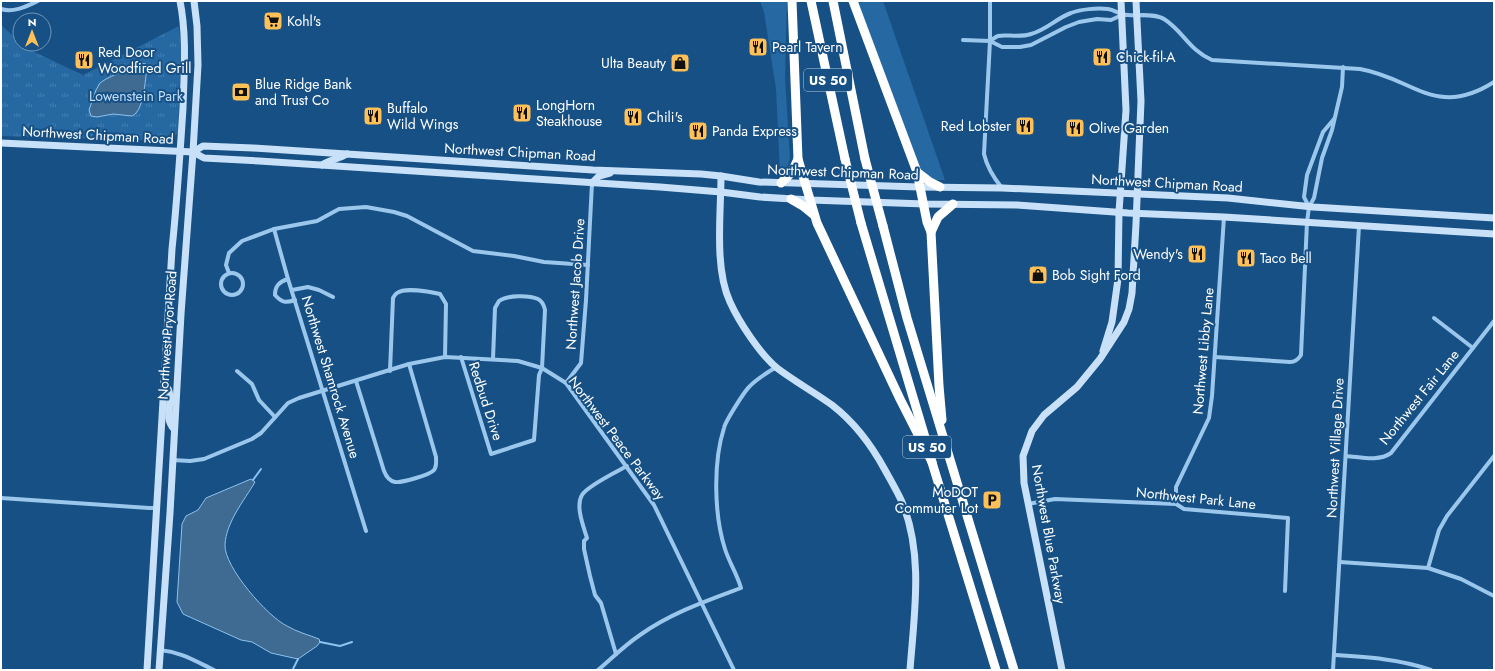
<svg xmlns="http://www.w3.org/2000/svg" width="1495" height="671" font-family="Jost,sans-serif">
<style>
.green{fill:#2568a2}
.park{fill:url(#park-tufts)}
.water{fill:#3f6a91;stroke:#8dc3f0}
.lines{fill:none;stroke-linecap:round;stroke-linejoin:round}
.stream{stroke:#8dc3f0;stroke-width:2}
.street{stroke:#9bc7ed;stroke-width:4}
.secondary{stroke:#c8e1f9;stroke-width:7}
.highway{stroke:#fff;stroke-width:9}
.highway-bridge{stroke:#fff;stroke-width:9}
.labels{text-anchor:middle;stroke-width:4;stroke-linejoin:round;paint-order:stroke}
.shield{fill:#175084;stroke:#b9cada;stroke-width:1}
.shield-label{font-size:13px;font-weight:bold;fill:#fff}
.poi-label{font-size:14px;fill:#fff;stroke:#175084;text-anchor:start}
.park-label{font-size:14px;fill:#c0dffa;stroke:#175084}
.street-label{font-size:14px;fill:#fff;stroke:#175084}
</style>
<defs>
<pattern id="park-tufts" width="24" height="20" patternUnits="userSpaceOnUse"><rect width="24" height="20" fill="#2568a2"/><path d="M3 7l-1-3M5 7V3M7 7l1-3M15 17l-1-3M17 17v-4M19 17l1-3" fill="none" stroke="#467fb0"/></pattern>
</defs>
<rect width="100%" height="100%" fill="#175084"/>
<!-- green -->
<g class="green">
<polygon points="760,1 787,1 785,78 790,159 787,168 780,175 776,89 764,12"/>
<polygon points="857,1 883,1 945,180 933,180 919,167"/>
</g>
<!-- park -->
<polygon class="park" points="1,25 20,42 20,44 22,44 26,48 83,75 179,26 181,49 178,133 170,141 1,136"/>
<!-- water -->
<g class="water">
<path d="M139,63L146,64L147,68C145,80 144,111 132,116L113,114L97,117L91,116L89,110L96,90L100,83L106,79Z"/>
<path d="M251,479L255,482C244,501 226,522 225,545C224,567 268,617 287,626C297,632 309,635 319,639L320,642L317,646L298,659L271,653L252,642L241,640L183,614L177,602L182,524L186,516L198,510L206,498Z"/>
</g>
<g class="lines">
<!-- stream -->
<g class="stream">
<polyline points="253,480 261,469"/>
<polyline points="320,642 340,646 352,642"/>
<polyline points="293,669 298,659"/>
</g>
<!-- street -->
<g class="street">
<path d="M990,1V41L984,154C987,167 993,177 1002,188"/>
<path d="M1,9C14,13 27,6 38,1"/>
<polyline points="963,40 990,41 1002,47 1020,47 1031,45 1066,27 1079,22 1097,19 1111,20 1122,15"/>
<path d="M990,41C992,40 995,37 998,36C1005,34 1020,38 1031,34C1046,30 1057,18 1071,13C1081,9 1097,8 1108,9C1115,10 1120,15 1128,15C1138,16 1155,13 1164,19C1183,31 1189,50 1212,60L1360,69C1413,78 1436,119 1494,82"/>
<polyline points="1309,207 1304,197 1307,175 1323,132 1334,119"/>
<polyline points="274,229 288,279 366,531"/>
<circle cx="232" cy="284" r="11"/>
<polyline points="229,273 226,265 229,253 242,241 274,229 317,221 339,209 366,207 394,212 407,216 473,251 514,256 544,262 588,265"/>
<path d="M288,279C279,282 275,286 275,295C282,303 286,303 295,300"/>
<polyline points="292,290 308,287 319,290 333,297"/>
<polyline points="1434,318 1473,348"/>
<path d="M461,357L491,454L534,440L539,375L542,368L545,310C544,305 542,301 538,299C529,295 507,295 499,301L495,308L493,359"/>
<path d="M1215,357L1290,362C1295,362 1298,360 1301,355L1307,222L1309,207L1314,198L1322,158L1332,130L1342,87L1343,67"/>
<polyline points="237,371 252,384 259,400 275,417"/>
<path d="M390,371L393,298C394,296 395,294 397,293C405,287 431,292 440,294L446,304L445,357"/>
<path d="M356,381L384,471C386,476 389,481 395,482C401,483 430,475 434,470C437,466 436,462 436,457L409,364"/>
<polyline points="566,383 581,363 586,300 592,183"/>
<path d="M1346,456C1361,457 1378,462 1391,453L1494,321"/>
<polyline points="172,460 190,461 204,459 252,439 261,433 288,403 299,398 409,364 445,357 518,361 542,368 566,383 654,505 734,670"/>
<polyline points="1,498 149,508 156,508"/>
<polyline points="1028,504 1055,499 1176,504 1184,509 1288,518 1285,591"/>
<polyline points="1176,504 1176,487 1209,418 1212,396 1224,217"/>
<polyline points="1340,562 1428,568 1461,579 1494,596"/>
<polyline points="1428,568 1439,530 1447,516 1494,456"/>
<path d="M160,650C181,652 195,661 214,670"/>
<path d="M616,654L601,603L595,595L590,576L584,549V541L587,538C584,528 575,506 582,495C587,486 616,472 627,466"/>
<path d="M1334,655C1366,657 1400,659 1431,670"/>
<path d="M598,670C612,658 625,645 640,635C671,613 706,601 741,588C737,574 729,562 725,549C714,515 713,462 724,428C725,422 744,392 749,387C756,379 767,373 776,367"/>
<polyline points="1333,670 1359,226"/>
</g>
<!-- secondary -->
<g class="secondary">
<polyline points="1,143 193,152 204,158 259,161 660,187 721,192 760,197 810,200 925,204 1017,205 1128,213 1224,217 1494,234"/>
<polyline points="193,152 203,146 253,148 593,170 701,174 721,176 759,182 919,187 1002,188 1228,198 1313,207 1494,218"/>
<path d="M322,165C330,160 338,159 347,154"/>
<path d="M721,176C721,213 714,268 730,302C739,322 760,354 777,368C794,381 814,392 832,405C854,422 872,446 885,470C891,481 897,491 902,502C924,555 914,615 910,670"/>
<polyline points="592,183 599,176 610,173"/>
<polyline points="1103,351 1112,322 1118,279 1119,212 1126,110 1121,1"/>
<path d="M164,382C166,385 168,388 169,391C173,405 163,417 174,429"/>
<path d="M147,670L172,249C177,202 180,155 183,108C184,72 187,36 180,1"/>
<polyline points="159,670 170,513 181,314 193,152 198,65 197,26 194,1"/>
<polyline points="1062,670 1024,483 1023,456 1032,431 1044,415 1077,387 1100,359 1124,322 1129,309 1132,293 1136,224 1141,101 1136,1"/>
</g>
<!-- highway -->
<g class="highway">
<polyline points="792,1 798,159 817,223 900,399 932,462"/>
<polyline points="811,1 845,159"/>
<polyline points="833,1 865,159"/>
<polyline points="853,1 917,172 927,222 931,232 939,386 942,420"/>
<polyline points="917,172 930,182 940,187"/>
<polyline points="781,183 792,172 798,159"/>
<polyline points="791,199 803,206 814,215"/>
<polyline points="861,223 927,444"/>
<polyline points="883,226 907,318 1014,670"/>
<polyline points="931,232 938,217 953,204"/>
<polyline points="930,456 996,670"/>
</g>
<!-- highway-bridge -->
<g class="highway-bridge">
<polyline points="845,159 861,223"/>
<polyline points="865,159 883,226"/>
</g>
</g>
<!-- icons -->
<defs>
<g id="supermarket-square" transform="scale(1)"><rect x="-9" y="-9" width="18" height="18" rx="4" fill="#ffc057" stroke="#175084"/><path d="M-6-5.5h2.5l.6 2H6L4.5 2H-2.5L-4.4-4H-6ZM-1.5 3.2a1.3 1.3 0 1 0 .1 0ZM3 3.2a1.3 1.3 0 1 0 .1 0Z" fill="#111"/></g>
<g id="restaurant-square" transform="scale(1)"><rect x="-9" y="-9" width="18" height="18" rx="4" fill="#ffc057" stroke="#175084"/><path d="M-5-6h1v4h1v-4h1v4h1v-4h1v5L-1.5 .5V6h-2V.5L-5-1ZM5-6V6H3V1.5H1.5Q1.5-4 5-6Z" fill="#111"/></g>
<g id="shop-square" transform="scale(1)"><rect x="-9" y="-9" width="18" height="18" rx="4" fill="#ffc057" stroke="#175084"/><path d="M-5-2.5h2.3a2.7 3.5 0 0 1 5.4 0H5L5.5 6h-11ZM-1.5-2.5h3a1.5 2.3 0 0 0-3 0Z" fill="#111"/></g>
<g id="bank-square" transform="scale(1)"><rect x="-9" y="-9" width="18" height="18" rx="4" fill="#ffc057" stroke="#175084"/><path d="M-6-4H6V4H-6ZM0-2.3a2.3 2.3 0 1 0 0 4.6a2.3 2.3 0 1 0 0-4.6Z" fill="#111"/></g>
<g id="parking-square" transform="scale(1)"><rect x="-9" y="-9" width="18" height="18" rx="4" fill="#ffc057" stroke="#175084"/><path d="M-3.5-5.5H1a3.5 3.5 0 0 1 0 7H-1V5.5H-3.5ZM-1-3.4V-.6H.8a1.4 1.4 0 0 0 0-2.8Z" fill="#111"/></g>
</defs>
<g fill-rule="evenodd">
<use href="#supermarket-square" x="273" y="21"/>
<use href="#restaurant-square" x="758" y="47"/>
<use href="#restaurant-square" x="1102" y="57"/>
<use href="#restaurant-square" x="84" y="60"/>
<use href="#shop-square" x="680" y="63"/>
<use href="#bank-square" x="241" y="92"/>
<use href="#restaurant-square" x="522" y="113"/>
<use href="#restaurant-square" x="373" y="116"/>
<use href="#restaurant-square" x="633" y="117"/>
<use href="#restaurant-square" x="1025" y="126"/>
<use href="#restaurant-square" x="1075" y="128"/>
<use href="#restaurant-square" x="698" y="131"/>
<use href="#restaurant-square" x="1197" y="254"/>
<use href="#restaurant-square" x="1246" y="258"/>
<use href="#shop-square" x="1038" y="275"/>
<use href="#parking-square" x="992" y="500"/>
</g>
<g class="labels">
<!-- shield labels -->
<g class="shield">
<rect x="804" y="69" width="48" height="22" rx="3"/>
<rect x="903" y="436" width="48" height="22" rx="3"/>
</g>
<g class="shield-label">
<text x="828" y="85">US 50</text>
<text x="927" y="452">US 50</text>
</g>
<!-- poi labels -->
<g class="poi-label">
<text x="287" y="26">Kohl's</text>
<text x="772" y="52">Pearl Tavern</text>
<text x="98" y="57">Red Door<tspan x="98" dy="16">Woodfired Grill</tspan></text>
<text x="1116" y="62">Chick-fil-A</text>
<text x="666" y="68" text-anchor="end">Ulta Beauty</text>
<text x="255" y="89">Blue Ridge Bank<tspan x="255" dy="16">and Trust Co</tspan></text>
<text x="536" y="110">LongHorn<tspan x="536" dy="16">Steakhouse</tspan></text>
<text x="387" y="113">Buffalo<tspan x="387" dy="16">Wild Wings</tspan></text>
<text x="647" y="122">Chili's</text>
<text x="1011" y="131" text-anchor="end">Red Lobster</text>
<text x="1089" y="133">Olive Garden</text>
<text x="712" y="136">Panda Express</text>
<text x="1183" y="259" text-anchor="end">Wendy's</text>
<text x="1260" y="263">Taco Bell</text>
<text x="1052" y="280">Bob Sight Ford</text>
<text x="978" y="497" text-anchor="end">MoDOT<tspan x="978" dy="16">Commuter Lot</tspan></text>
</g>
<!-- park labels -->
<g class="park-label">
<text x="136" y="101">Lowenstein Park</text>
</g>
<!-- street labels -->
<g class="street-label">
<text transform="translate(98 135) rotate(3)" y="5">Northwest Chipman Road</text>
<text transform="translate(520 152) rotate(3)" y="5">Northwest Chipman Road</text>
<text transform="translate(843 172) rotate(2)" y="5">Northwest Chipman Road</text>
<text transform="translate(1167 183) rotate(3)" y="5">Northwest Chipman Road</text>
<text transform="translate(575 284) rotate(-86)" y="5">Northwest Jacob Drive</text>
<text transform="translate(167 335) rotate(-86)" y="5">Northwest Pryor Road</text>
<text transform="translate(1203 351) rotate(-85)" y="5">Northwest Libby Lane</text>
<text transform="translate(331 377) rotate(73)" y="5">Northwest Shamrock Avenue</text>
<text transform="translate(1419 397) rotate(-51)" y="5">Northwest Fair Lane</text>
<text transform="translate(486 401) rotate(72)" y="5">Redbud Drive</text>
<text transform="translate(617 438) rotate(53)" y="5">Northwest Peace Parkway</text>
<text transform="translate(1335 448) rotate(-87)" y="5">Northwest Village Drive</text>
<text transform="translate(1196 498) rotate(6)" y="5">Northwest Park Lane</text>
<text transform="translate(1049 534) rotate(80)" y="5">Northwest Blue Parkway</text>
</g>
</g>
<!-- border -->
<rect width="1495" height="671" fill="none" stroke="#ffffff" stroke-width="4"/>
<!-- north arrow -->
<g transform="translate(32 32)"><circle r="19" fill="#175084" stroke="#7496b5"/>
<path d="M0-3L7 15L0 10L-7 15Z" fill="#ffc057"/>
<text y="-6" font-size="11" font-weight="bold" text-anchor="middle" fill="#ffffff">N</text>
</g>
</svg>
